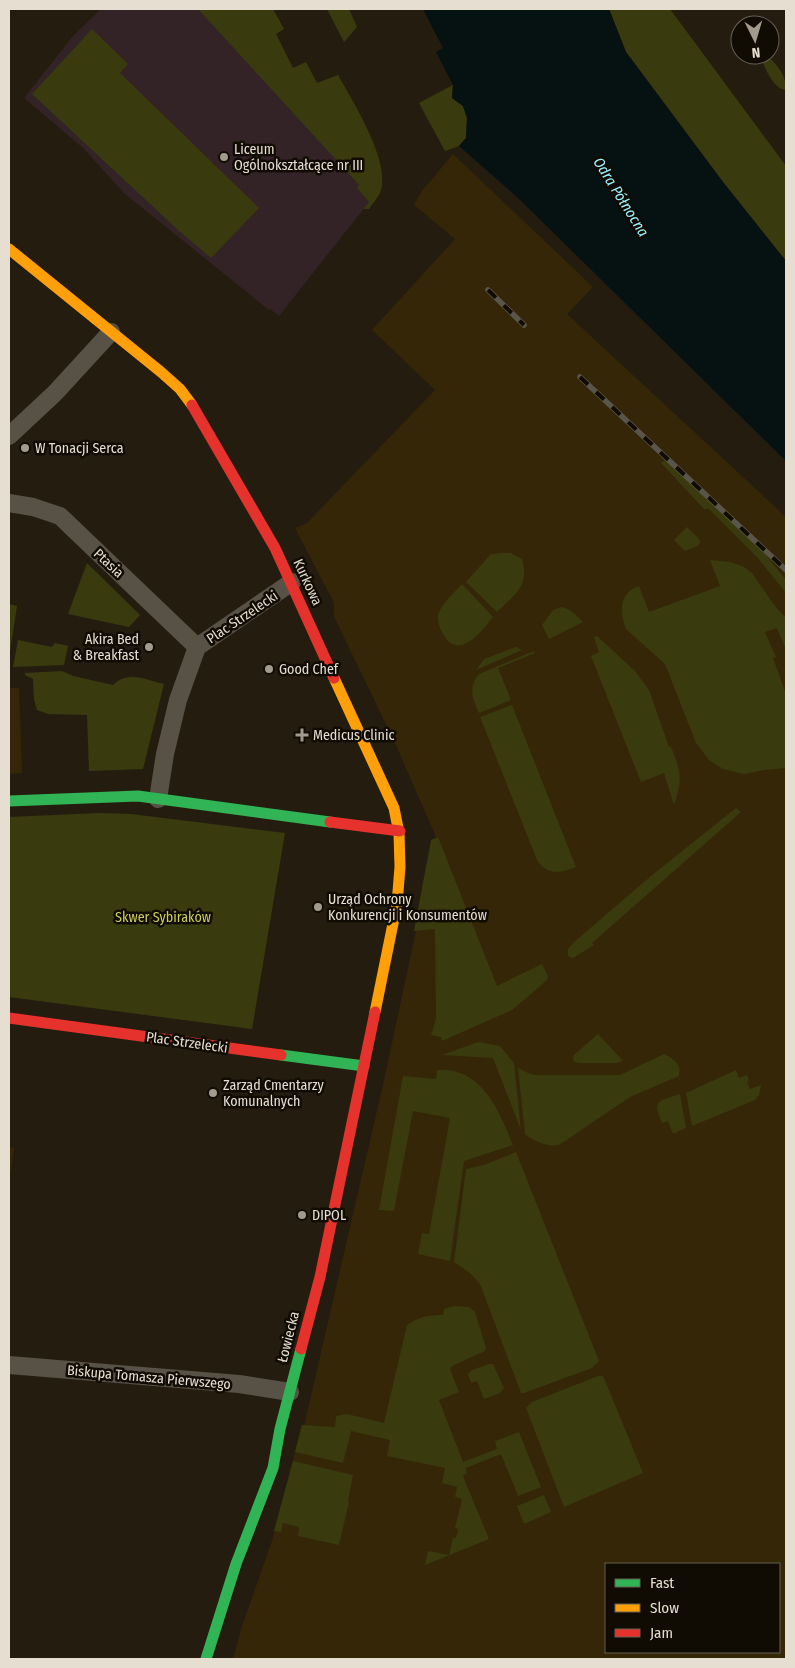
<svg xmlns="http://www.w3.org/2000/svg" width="795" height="1668" font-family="'Fira Sans Condensed',sans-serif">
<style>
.built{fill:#342607;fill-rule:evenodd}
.education{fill:#332226}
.green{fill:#3a3a0f}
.water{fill:#061112}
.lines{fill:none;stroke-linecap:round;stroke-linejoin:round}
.street{stroke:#575146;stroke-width:18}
.fast{stroke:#30b455;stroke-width:11}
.slow{stroke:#ff9f0a;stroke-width:11}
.jam{stroke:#e5322d;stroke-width:11}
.rail-casing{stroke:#5a554b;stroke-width:5.5}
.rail{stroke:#100b03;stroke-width:4;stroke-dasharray:11;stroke-linecap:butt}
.poi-dot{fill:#a29a8c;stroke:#100b03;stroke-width:2}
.labels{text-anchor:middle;stroke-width:5;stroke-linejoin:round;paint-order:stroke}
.poi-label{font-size:14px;fill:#e6ded0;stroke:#100b03;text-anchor:start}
.street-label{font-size:14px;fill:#e6ded0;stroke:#100b03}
.park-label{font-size:14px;fill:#cbce58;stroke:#100b03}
.water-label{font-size:15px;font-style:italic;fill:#9df3fd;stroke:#100b03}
</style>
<rect width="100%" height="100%" fill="#241d0f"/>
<!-- built -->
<g class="built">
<path d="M453,154L593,287L567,314L786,517V1659H233L241,1629L272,1541L302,1425L304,1426L385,1076L436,837L396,745L340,629L334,616V603L295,528L306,524L435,390L372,330L455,239L414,205L422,191ZM606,1564H779V1652H606Z"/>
<polygon points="9,688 19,688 22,773 9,774"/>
<polygon points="9,1147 14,1148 9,1182"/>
</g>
<!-- education -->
<polygon class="education" points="101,9 273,9 284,29 276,34 293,69 369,202 279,316 270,309 269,310 125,194 83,148 24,98 73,36"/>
<!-- green -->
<g class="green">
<path d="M198,9H273L284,29L276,34L293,68L306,62L317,83L338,75C353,102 392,163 380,193C377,199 372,204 369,209H363L369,202L357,188L359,185Z"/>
<polygon points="327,9 349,9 357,27 344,42"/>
<polygon points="609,9 670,9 786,166 786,261 723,182 626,52"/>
<polygon points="92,29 128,64 120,73 259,208 211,258 178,230 32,94"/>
<path d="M759,55L768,56C778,66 786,75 786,90C772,89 765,66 759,55Z"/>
<polygon points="453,85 452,98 463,106 467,118 466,138 459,146 445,151 419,103"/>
<polygon points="665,460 760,548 786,580 786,593 757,557 708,508 705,510 661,463"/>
<polygon points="687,527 699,539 700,542 698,546 685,551 674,540"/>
<path d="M503,553H511L522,559C530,586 515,594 497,612L466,582L491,554Z"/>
<path d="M710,560L731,562L744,567L752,573L775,606L786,618V650L777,628L765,632L776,657L773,658L786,694V768L764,770L744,774L723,769L709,760L696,743L665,664L626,629C619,611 619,593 639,586L649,612L720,586Z"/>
<polygon points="87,563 140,615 129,627 68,614"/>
<path d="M462,584L493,617C482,631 459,662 443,634C440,628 437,622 438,615C441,604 454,593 462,584Z"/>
<polygon points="9,604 17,606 9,658"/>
<path d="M561,607C570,608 577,616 583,622L549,639L542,625L553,610Z"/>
<path d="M597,636L635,671L649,690L669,747H671C681,771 683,780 674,805L664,773L641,782L591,656L599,652L594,637Z"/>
<polygon points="18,640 52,647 55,643 68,646 64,665 13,667"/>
<polygon points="516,647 522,650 476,670 484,659"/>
<path d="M534,651L535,653L498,668L511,700L479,713C472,698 468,687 479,674Z"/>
<path d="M62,671L73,676L113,685C128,670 146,680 164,684L143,769L89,771L87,715L48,714L37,710L34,700L33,679L25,675V673Z"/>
<path d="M512,705L576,867C561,873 547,876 537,860L480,717Z"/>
<polygon points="736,808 741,812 592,943 594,945 573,958 568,956 568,949 573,943 651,876"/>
<polygon points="100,813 131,814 285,833 252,1029 9,997 9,817"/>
<polygon points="438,837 497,986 542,964 548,976 547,980 538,988 512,1010 442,1041 441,1037 431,1035 436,1019 435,929 414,931 431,840"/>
<polygon points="598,1034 623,1061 617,1063 579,1063 574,1062 573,1058 574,1055"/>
<polygon points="478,1042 500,1046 514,1063 521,1130 493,1058 442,1055"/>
<path d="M664,1054C674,1059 682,1064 679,1076L630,1097L559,1145C547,1147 535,1142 525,1134L518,1068L528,1073L534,1075H620Z"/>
<path d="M437,1070C444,1070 451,1070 457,1072C488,1081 502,1118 513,1145L464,1161L450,1261L418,1254L422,1233L429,1234L450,1118L413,1111L394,1211L379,1210L403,1076L436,1079Z"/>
<polygon points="736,1070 739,1078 747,1075 749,1080 747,1082 750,1089 761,1085 759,1095 755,1100 692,1126 686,1093"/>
<polygon points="680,1094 686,1128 673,1134 668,1121 662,1123 657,1110 658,1103 662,1100"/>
<polygon points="516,1152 599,1361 592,1368 524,1393 521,1393 480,1284 470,1273 454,1262 466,1169 484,1165"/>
<path d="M454,1306L469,1307L475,1312L486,1348L485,1351L452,1366L450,1369L459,1392L439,1400L463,1462L497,1449L495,1441L519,1432L541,1487L518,1496L501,1454L466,1468L467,1473L463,1476L489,1539L425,1565L428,1551L449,1555L453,1538H456L458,1529L455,1528L462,1499L455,1497L457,1487L442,1483L445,1468L387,1456L390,1440L351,1431L343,1463L295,1452L302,1425L335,1427L336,1416L347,1414L384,1423L407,1325C419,1317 428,1315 443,1315L444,1309Z"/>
<polygon points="489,1364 493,1364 504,1388 500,1393 484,1399 477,1381 471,1383 468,1374 472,1370"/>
<polygon points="598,1376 603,1376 604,1378 643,1473 564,1507 526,1408 532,1402"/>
<polygon points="293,1461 353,1475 348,1500 349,1502 339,1545 298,1536 299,1527 283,1523 281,1532 274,1531"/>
<polygon points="544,1495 551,1512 524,1524 517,1506"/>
</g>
<!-- water -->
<polygon class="water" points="423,9 609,9 626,52 723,182 786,261 786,461 517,197 459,146 466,138 467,118 463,106 452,98 453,85 436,52 443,48"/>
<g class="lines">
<!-- street -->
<g class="street">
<polyline points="9,436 55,393 111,332"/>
<polyline points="9,503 33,507 60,516 197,647"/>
<polyline points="158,799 165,754 178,700 197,647 292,582"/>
<polyline points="9,1365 239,1384 290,1392"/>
</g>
<!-- fast -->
<g class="fast">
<polyline points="9,801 138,796 330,822"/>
<polyline points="281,1055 364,1066"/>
<polyline points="206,1659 236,1564 273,1468 280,1429 301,1349"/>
</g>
<!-- slow -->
<g class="slow">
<polyline points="9,249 161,372 180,389 192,405"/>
<polyline points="334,678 394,808 399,833 400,867 397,904 375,1012"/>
</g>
<!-- jam -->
<g class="jam">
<polyline points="192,405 275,548 334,678"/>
<polyline points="330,822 400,831"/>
<polyline points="9,1018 281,1055"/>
<polyline points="301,1349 320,1277 375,1012"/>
</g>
<!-- rail casing -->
<g class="rail-casing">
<g id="rail">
<polyline points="488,290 524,325"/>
<polyline points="580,377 786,570"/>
</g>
</g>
<!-- rail -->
<use href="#rail" class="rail"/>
</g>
<!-- markers -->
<g class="poi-dot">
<circle cx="224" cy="157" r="5"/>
<circle cx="25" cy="448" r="5"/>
<circle cx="149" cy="647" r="5"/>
<circle cx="269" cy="669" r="5"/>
<path d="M299.5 727.5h5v5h5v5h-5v5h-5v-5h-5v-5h5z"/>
<circle cx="318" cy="907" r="5"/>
<circle cx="213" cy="1093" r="5"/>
<circle cx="302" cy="1215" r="5"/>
</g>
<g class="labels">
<!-- poi labels -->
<g class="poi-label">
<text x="234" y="154">Liceum<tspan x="234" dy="16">Ogólnokształcące nr III</tspan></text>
<text x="35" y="453">W Tonacji Serca</text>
<text x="139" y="644" text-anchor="end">Akira Bed<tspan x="139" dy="16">&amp; Breakfast</tspan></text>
<text x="279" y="674">Good Chef</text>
<text x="313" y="740">Medicus Clinic</text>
<text x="328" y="904">Urząd Ochrony<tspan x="328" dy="16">Konkurencji i Konsumentów</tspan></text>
<text x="223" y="1090">Zarząd Cmentarzy<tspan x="223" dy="16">Komunalnych</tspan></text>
<text x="312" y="1220">DIPOL</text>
</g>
<!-- street labels -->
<g class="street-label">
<text transform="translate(109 563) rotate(43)" y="5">Ptasia</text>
<text transform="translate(308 582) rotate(65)" y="5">Kurkowa</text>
<text transform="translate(242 617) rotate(-34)" y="5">Plac Strzelecki</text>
<text transform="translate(187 1042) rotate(8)" y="5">Plac Strzelecki</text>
<text transform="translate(288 1337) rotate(-76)" y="5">Łowiecka</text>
<text transform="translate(149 1377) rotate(5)" y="5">Biskupa Tomasza Pierwszego</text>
</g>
<!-- park labels -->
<g class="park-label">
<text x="163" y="922">Skwer Sybiraków</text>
</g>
<!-- water labels -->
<g class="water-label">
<text transform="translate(621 197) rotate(58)" y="5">Odra Północna</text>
</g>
</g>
<!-- border -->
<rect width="795" height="1668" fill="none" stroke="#e6ded0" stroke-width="20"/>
<!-- legend -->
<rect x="605" y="1563" width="175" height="90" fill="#100b03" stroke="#665f55"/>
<rect x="615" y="1579" width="25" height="8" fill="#30b455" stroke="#665f55"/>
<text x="650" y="1588" font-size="15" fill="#e6ded0">Fast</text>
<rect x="615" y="1604" width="25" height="8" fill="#ff9f0a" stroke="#665f55"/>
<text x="650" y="1613" font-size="15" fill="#e6ded0">Slow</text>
<rect x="615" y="1629" width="25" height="8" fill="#e5322d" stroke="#665f55"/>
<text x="650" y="1638" font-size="15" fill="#e6ded0">Jam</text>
<!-- north arrow -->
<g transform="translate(755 40) rotate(175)"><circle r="24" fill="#100b03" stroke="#665f55"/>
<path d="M0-4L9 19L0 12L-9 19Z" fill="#a29a8c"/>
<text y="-8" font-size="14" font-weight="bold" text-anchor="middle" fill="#e6ded0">N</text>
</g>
</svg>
